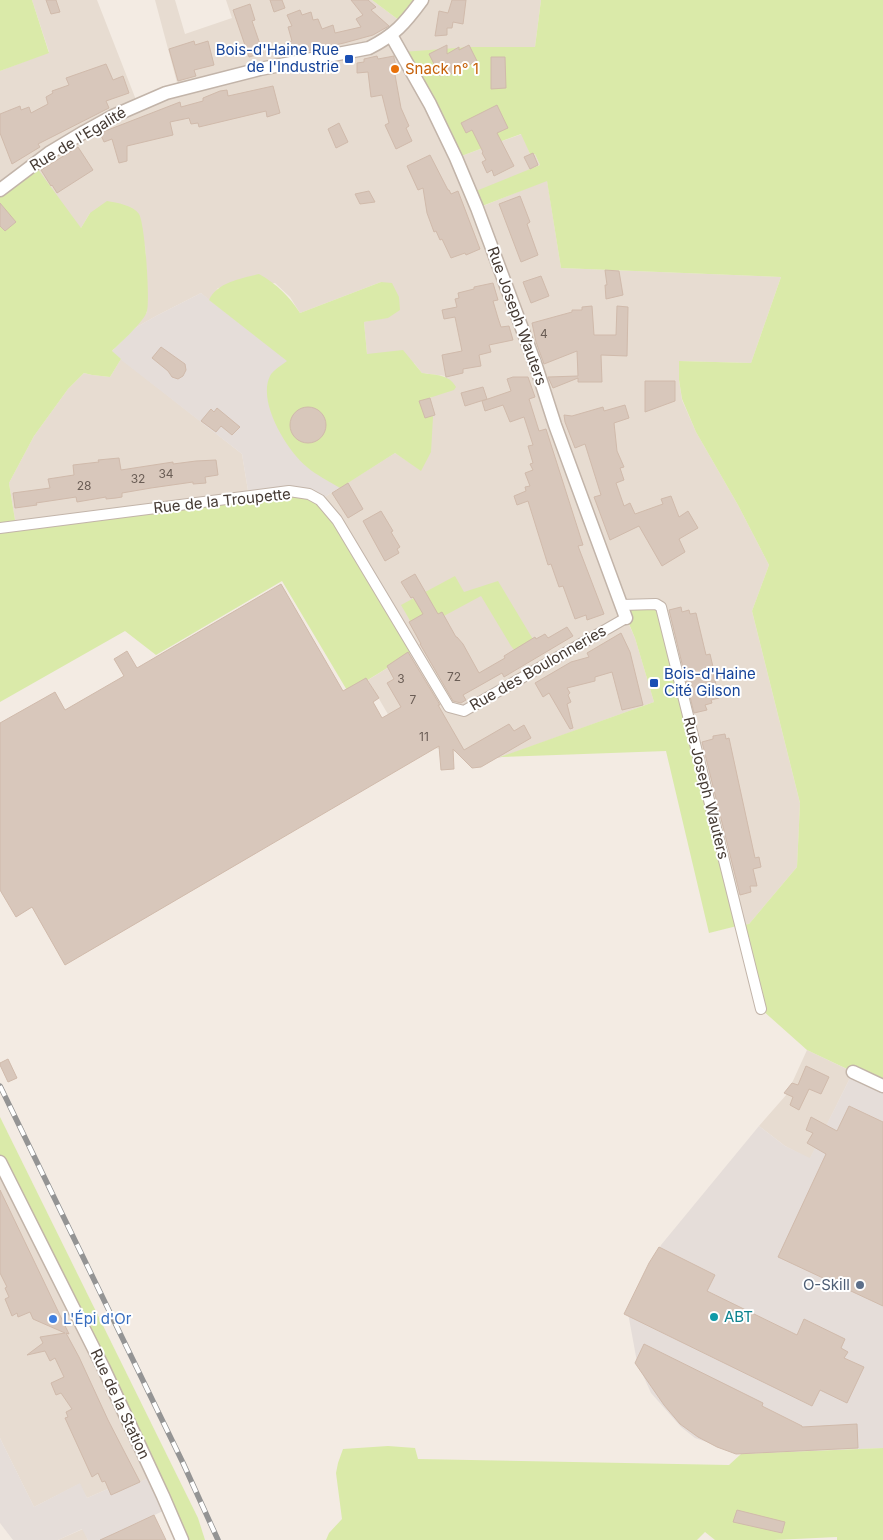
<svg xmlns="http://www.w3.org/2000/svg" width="883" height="1540" font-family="Inter,sans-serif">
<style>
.residential{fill:#e7dcd1}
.industrial{fill:#e5ddd9}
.green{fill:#daeaa9}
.building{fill:#d8c7bb;stroke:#d0baab}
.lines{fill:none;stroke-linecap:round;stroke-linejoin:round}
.minor-casing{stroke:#c2b4a9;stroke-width:12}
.tertiary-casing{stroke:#c2b4a9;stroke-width:15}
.minor{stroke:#fff;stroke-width:10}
.tertiary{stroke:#fff;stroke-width:12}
.rail-casing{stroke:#949494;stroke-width:5.5}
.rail{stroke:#fff;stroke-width:4;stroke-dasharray:11;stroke-linecap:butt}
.transit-dot{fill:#1a4fb4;stroke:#fff;stroke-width:2}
.food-dot{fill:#e8710a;stroke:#fff;stroke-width:2}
.service-dot{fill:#5c6f8a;stroke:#fff;stroke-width:2}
.culture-dot{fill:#0f9aa8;stroke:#fff;stroke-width:2}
.shop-dot{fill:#3f7fe0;stroke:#fff;stroke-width:2}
.labels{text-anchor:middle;stroke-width:4;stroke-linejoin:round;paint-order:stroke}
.number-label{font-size:12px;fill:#6a5d55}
.transit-label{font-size:15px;fill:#164399;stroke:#fff;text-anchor:end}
.food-label{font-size:15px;fill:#c56008;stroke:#fff;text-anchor:start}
.street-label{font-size:15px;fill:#453a33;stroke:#fff}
.service-label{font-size:15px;fill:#4e5e75;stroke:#fff;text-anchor:end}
.culture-label{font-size:15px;fill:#0d838f;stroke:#fff;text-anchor:start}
.shop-label{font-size:15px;fill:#366cbe;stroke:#fff;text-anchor:start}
</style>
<rect width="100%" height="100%" fill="#f3ebe3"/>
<!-- residential -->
<g class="residential">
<polygon points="32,0 97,0 138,105 179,90 155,0 175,0 185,34 232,18 226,0 372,0 404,24 422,0 541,0 535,47 470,47 456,158 522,134 531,156 535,154 540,165 531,169 478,208 547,180 561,268 781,277 751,363 679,361 679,380 682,400 696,432 738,505 769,565 752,611 800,803 797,867 749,924 741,925 661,607 626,618 635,638 654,702 499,758 492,758 434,748 414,759 368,680 415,651 320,500 395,453 421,470 426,399 432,397 445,376 422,373 414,363 367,354 364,322 388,317 381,282 300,313 290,297 275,283 218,288 209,300 201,293 156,316 135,328 147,312 147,282 145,245 90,213 81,228 0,190 0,71 49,52"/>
<polygon points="121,359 242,454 249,497 16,526 9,483 34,436 68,389 84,373 92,375 110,377"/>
<polygon points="807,1050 853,1072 810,1159 785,1146 759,1126 787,1094"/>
<polygon points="0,1163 154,1475 115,1495 110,1488 87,1498 79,1484 34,1507 0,1438"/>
<polygon points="83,1529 88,1540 58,1540"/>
</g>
<!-- industrial -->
<g class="industrial">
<polygon points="201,293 288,361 395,453 320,500 249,497 242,454 111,352 135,328 156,316"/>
<polygon points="853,1072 883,1086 883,1448 741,1454 695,1438 681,1427 651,1393 637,1362 628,1313 661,1245 759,1126 785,1146 810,1158"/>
<polygon points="0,1438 34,1507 80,1483 87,1498 110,1488 115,1494 154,1475 169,1508 103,1540 88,1540 82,1529 58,1540 13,1540 0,1523"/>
</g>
<!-- green -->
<g class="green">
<polygon points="0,0 32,0 49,53 0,71"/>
<polygon points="372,0 422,0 404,24"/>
<polygon points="541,0 883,0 883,1086 807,1050 761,1009 741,925 709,933 666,751 500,757 654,702 635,638 621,605 656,604 741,925 749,924 797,867 800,803 752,611 769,565 738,505 696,432 682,399 679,380 679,361 751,363 781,277 561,268 547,181 477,208 471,193 540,165 535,154 531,156 521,134 456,158 402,52 470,47 535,47"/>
<path d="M34,164L81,228L90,213L107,201C117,203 133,205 139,214C145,224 150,298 147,311C145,321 120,343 112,351L121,359L110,377L92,375L84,373L68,389L34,436L9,483L16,526L289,491L320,500L415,651L348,692L282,581L156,655L125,631L0,702V190Z"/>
<path d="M259,274C278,285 288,295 300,313L381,282L392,283L399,297L400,310L388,318L364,322L367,354L403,350L422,373C435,375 449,374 456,387L454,390L426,399L433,417L431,452L421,471L395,453L340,488C329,481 316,475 307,467C287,451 257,402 270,376C273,370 282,365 287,361L209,300C217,282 243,278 259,274Z"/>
<polygon points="455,576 464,592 498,581 534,641 516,652 511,646 481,596 416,631 401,605"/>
<polygon points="0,1117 198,1518 205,1540 182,1540 0,1162"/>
<polygon points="388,1446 415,1448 418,1459 729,1465 741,1454 883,1448 883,1540 837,1540 837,1537 774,1540 715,1540 705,1532 697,1540 326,1540 329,1533 342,1519 336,1473 338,1463 343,1449"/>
</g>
<!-- building -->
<g class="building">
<polygon points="46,0 56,0 60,12 51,14"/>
<polygon points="270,0 282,0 285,8 274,12"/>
<polygon points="351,0 368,0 376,7 371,10 389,26 373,35 344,43 302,52 302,50 282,56 278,47 292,41 288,27 292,26 287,15 300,10 302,15 311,12 313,20 318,19 322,29 333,25 335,33 361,27 356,19 363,15"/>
<polygon points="452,0 466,0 463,24 453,22 452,28 447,28 447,35 435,36 439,11 448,13"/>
<polygon points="250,4 255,20 252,21 263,53 249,57 233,10"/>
<polygon points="194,41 195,45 208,41 214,65 194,70 196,76 178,81 169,49"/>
<polygon points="447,45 447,54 459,47 459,50 469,45 477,61 447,76 446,73 440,76 429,54"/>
<polygon points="377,56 378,59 394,56 394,58 398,74 395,75 401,108 409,126 406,128 412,141 396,149 385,125 389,123 382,95 371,97 368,72 357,73 357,63 364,62 364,59"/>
<polygon points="491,57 505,57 506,88 491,89"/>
<polygon points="106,64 113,80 123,76 129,93 106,101 109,108 38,144 40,147 12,164 0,133 0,114 20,106 21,110 29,107 31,113 48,104 46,97 53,93 52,91 69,85 66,78"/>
<polygon points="273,86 280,113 267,117 266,111 199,127 198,123 191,124 189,118 170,122 173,135 127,146 127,161 119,163 112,139 104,142 100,133 180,102 181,107 203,101 203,98 220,91 227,90 228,96"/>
<polygon points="497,105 508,128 497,133 514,166 494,176 492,170 487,173 482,162 486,160 482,153 483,152 472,130 466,133 461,123"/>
<polygon points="339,123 348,142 336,148 328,129"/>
<polygon points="78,147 93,170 57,193 52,185 51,186 41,170"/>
<polygon points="533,153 538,165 530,169 524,157"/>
<polygon points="430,155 448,190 449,190 451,194 458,191 480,249 466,255 465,253 451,258 442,239 440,240 436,231 434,232 427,213 423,188 418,190 407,166"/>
<polygon points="369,191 375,202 360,204 355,194"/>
<polygon points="520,196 530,222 527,224 538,255 521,262 499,204"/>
<polygon points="0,203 16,222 5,231 0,226"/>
<polygon points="605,270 619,271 623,295 606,299 605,285 607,285"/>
<polygon points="541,276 549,296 531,303 523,282"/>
<polygon points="493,283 498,300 493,301 498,318 501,327 509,326 513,340 489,345 491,352 479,355 481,366 463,369 463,373 446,377 442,355 462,351 455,317 444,319 442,310 457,307 455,299 459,298 458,293 474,289 474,287"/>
<polygon points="592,306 594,335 616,335 617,306 628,307 627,356 601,355 602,382 578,382 578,378 553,388 548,377 578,376 577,351 544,364 536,342 532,323 572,312 572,310 582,310 582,307"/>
<polygon points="161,347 185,364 186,370 183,376 178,379 172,377 168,371 152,358"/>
<polygon points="513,377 528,377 535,397 529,399 539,431 546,429 583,545 578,546 604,614 587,620 586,615 575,619 563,586 559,587 551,564 548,565 528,501 517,505 514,496 526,491 525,487 530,486 525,473 533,470 530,464 533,463 528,446 533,445 524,417 510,422 503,405 485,411 482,401 511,391 507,379"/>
<polygon points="645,381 675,381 675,401 645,412"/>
<polygon points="483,387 487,399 465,406 461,393"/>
<polygon points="430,398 435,415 425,418 419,401"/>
<polygon points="625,405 629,418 614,423 617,451 624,467 620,468 624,480 616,483 624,506 630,503 635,514 663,504 661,499 671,496 679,517 688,511 698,528 679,539 685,552 662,566 639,526 610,540 594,497 601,495 585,444 575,448 565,422 564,415 572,416 603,407 604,411"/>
<circle cx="308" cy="425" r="18"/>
<polygon points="217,408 240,427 232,435 221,426 216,432 201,421 211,409 214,412"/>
<polygon points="119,458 121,470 173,462 173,464 196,461 216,460 218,475 205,477 206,483 193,484 193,482 151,488 122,493 122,497 116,498 106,499 106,497 77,502 76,497 36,503 37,505 15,508 13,493 50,488 48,479 74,475 73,465 99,462 98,460"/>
<polygon points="348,483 363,509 348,518 332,493"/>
<polygon points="381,511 393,531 391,532 400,547 397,549 399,553 385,561 363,521"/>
<polygon points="415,574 438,614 442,612 456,637 457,637 463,644 479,673 505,658 504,656 535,637 536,639 545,634 548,638 567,627 573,636 504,677 502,673 463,695 466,700 461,703 453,701 420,644 421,644 409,622 423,614 413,597 411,598 401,582"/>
<polygon points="281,584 343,691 366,678 379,698 373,702 382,718 401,707 387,683 394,679 387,666 408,652 440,705 438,705 464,750 509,724 514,731 524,725 531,738 481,767 472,768 453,749 454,769 441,770 439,746 65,965 32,907 16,917 0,890 0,723 55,692 65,710 124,676 114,659 119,656 127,651 137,668"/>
<polygon points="681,607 682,612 689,610 690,614 696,613 706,655 710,654 713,667 712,668 719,698 711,700 712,703 705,705 707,710 694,713 669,610"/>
<polygon points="621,633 630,652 643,705 622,710 612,672 595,677 595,681 567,688 570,693 568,695 571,702 567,704 573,728 570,729 549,693 543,697 535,683 571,662 589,657 587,653"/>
<polygon points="725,734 726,739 729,738 755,858 759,857 761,867 753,869 757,886 750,886 751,892 740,895 702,742 713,739 713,736"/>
<polygon points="8,1059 17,1078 8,1082 0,1065 0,1063"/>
<polygon points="806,1066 829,1077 821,1094 809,1089 799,1110 790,1105 793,1097 784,1093 792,1083 798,1085"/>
<polygon points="849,1106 883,1122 883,1306 778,1257 826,1154 807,1143 813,1133 806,1130 811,1117 837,1131"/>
<polygon points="0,1190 69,1334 66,1333 79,1357 108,1420 140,1482 111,1495 105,1481 102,1482 98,1473 92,1477 65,1418 68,1417 66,1412 72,1409 61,1393 56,1395 51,1383 64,1377 55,1358 50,1361 45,1351 27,1355 43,1343 40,1337 65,1333 33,1319 30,1312 18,1317 17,1313 12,1316 5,1299 9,1297 5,1288 7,1287 0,1273"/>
<polygon points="659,1247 715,1275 707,1291 797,1335 804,1319 845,1339 841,1348 848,1352 844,1358 864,1367 847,1403 820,1390 812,1406 624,1314 649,1263"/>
<polygon points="644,1344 763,1403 762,1406 802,1426 802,1427 857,1424 858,1448 736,1454 717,1447 698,1437 680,1424 664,1405 635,1363"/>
<polygon points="737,1510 785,1522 782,1533 733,1522"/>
<polygon points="154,1515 166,1540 100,1540 122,1530"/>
</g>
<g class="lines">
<!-- minor casing -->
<g class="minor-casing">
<g id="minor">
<polyline points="0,528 289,491 309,494 320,500 337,520 449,707 464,711 626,618"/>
<polyline points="621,605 656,604 661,607 761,1009"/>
</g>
</g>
<!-- tertiary casing -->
<g class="tertiary-casing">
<g id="tertiary">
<polyline points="391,35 430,104 456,158 477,208 536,366 555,425 626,618"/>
<path d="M0,190L49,153L84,132L113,116L166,93L260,69L369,48C395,35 405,23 422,0"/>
<polyline points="853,1072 883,1086"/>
<polyline points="0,1162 103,1367 163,1496 182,1540"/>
</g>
</g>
<!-- minor -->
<use href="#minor" class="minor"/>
<!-- tertiary -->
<use href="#tertiary" class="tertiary"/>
<!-- rail casing -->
<g class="rail-casing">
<polyline id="rail" points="0,1086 183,1463 218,1540"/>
</g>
<!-- rail -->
<use href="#rail" class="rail"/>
</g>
<!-- markers -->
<g class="transit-dot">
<rect x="344" y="54" width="10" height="10" rx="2.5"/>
<rect x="649" y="678" width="10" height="10" rx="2.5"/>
</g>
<circle class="food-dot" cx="395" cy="69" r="5"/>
<circle class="service-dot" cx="860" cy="1285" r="5"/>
<circle class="culture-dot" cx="714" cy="1317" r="5"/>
<circle class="shop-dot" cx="53" cy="1319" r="5"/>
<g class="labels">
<!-- number labels -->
<g class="number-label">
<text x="544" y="338">4</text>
<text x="166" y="478">34</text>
<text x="138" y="483">32</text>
<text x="84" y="490">28</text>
<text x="454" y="681">72</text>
<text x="401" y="683">3</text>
<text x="413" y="704">7</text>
<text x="424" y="741">11</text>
</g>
<!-- transit labels -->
<g class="transit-label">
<text x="339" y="55">Bois-d'Haine Rue<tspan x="339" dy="17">de l'Industrie</tspan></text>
<text x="664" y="679" text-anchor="start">Bois-d'Haine<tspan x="664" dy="17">Cité Gilson</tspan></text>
</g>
<!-- food labels -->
<g class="food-label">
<text x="405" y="74">Snack n° 1</text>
</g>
<!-- street labels -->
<g class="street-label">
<text transform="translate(78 139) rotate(-31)" y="5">Rue de l'Egalité</text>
<text transform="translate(517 316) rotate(70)" y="5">Rue Joseph Wauters</text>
<text transform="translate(222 501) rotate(-6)" y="5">Rue de la Troupette</text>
<text transform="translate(538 668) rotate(-30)" y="5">Rue des Boulonneries</text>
<text transform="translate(706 788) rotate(76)" y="5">Rue Joseph Wauters</text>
<text transform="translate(120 1404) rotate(65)" y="5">Rue de la Station</text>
</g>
<!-- service labels -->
<g class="service-label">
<text x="850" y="1290">O-Skill</text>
</g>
<!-- culture labels -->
<g class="culture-label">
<text x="724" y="1322">ABT</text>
</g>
<!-- shop labels -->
<g class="shop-label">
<text x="63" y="1324">L'Épi d'Or</text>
</g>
</g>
</svg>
